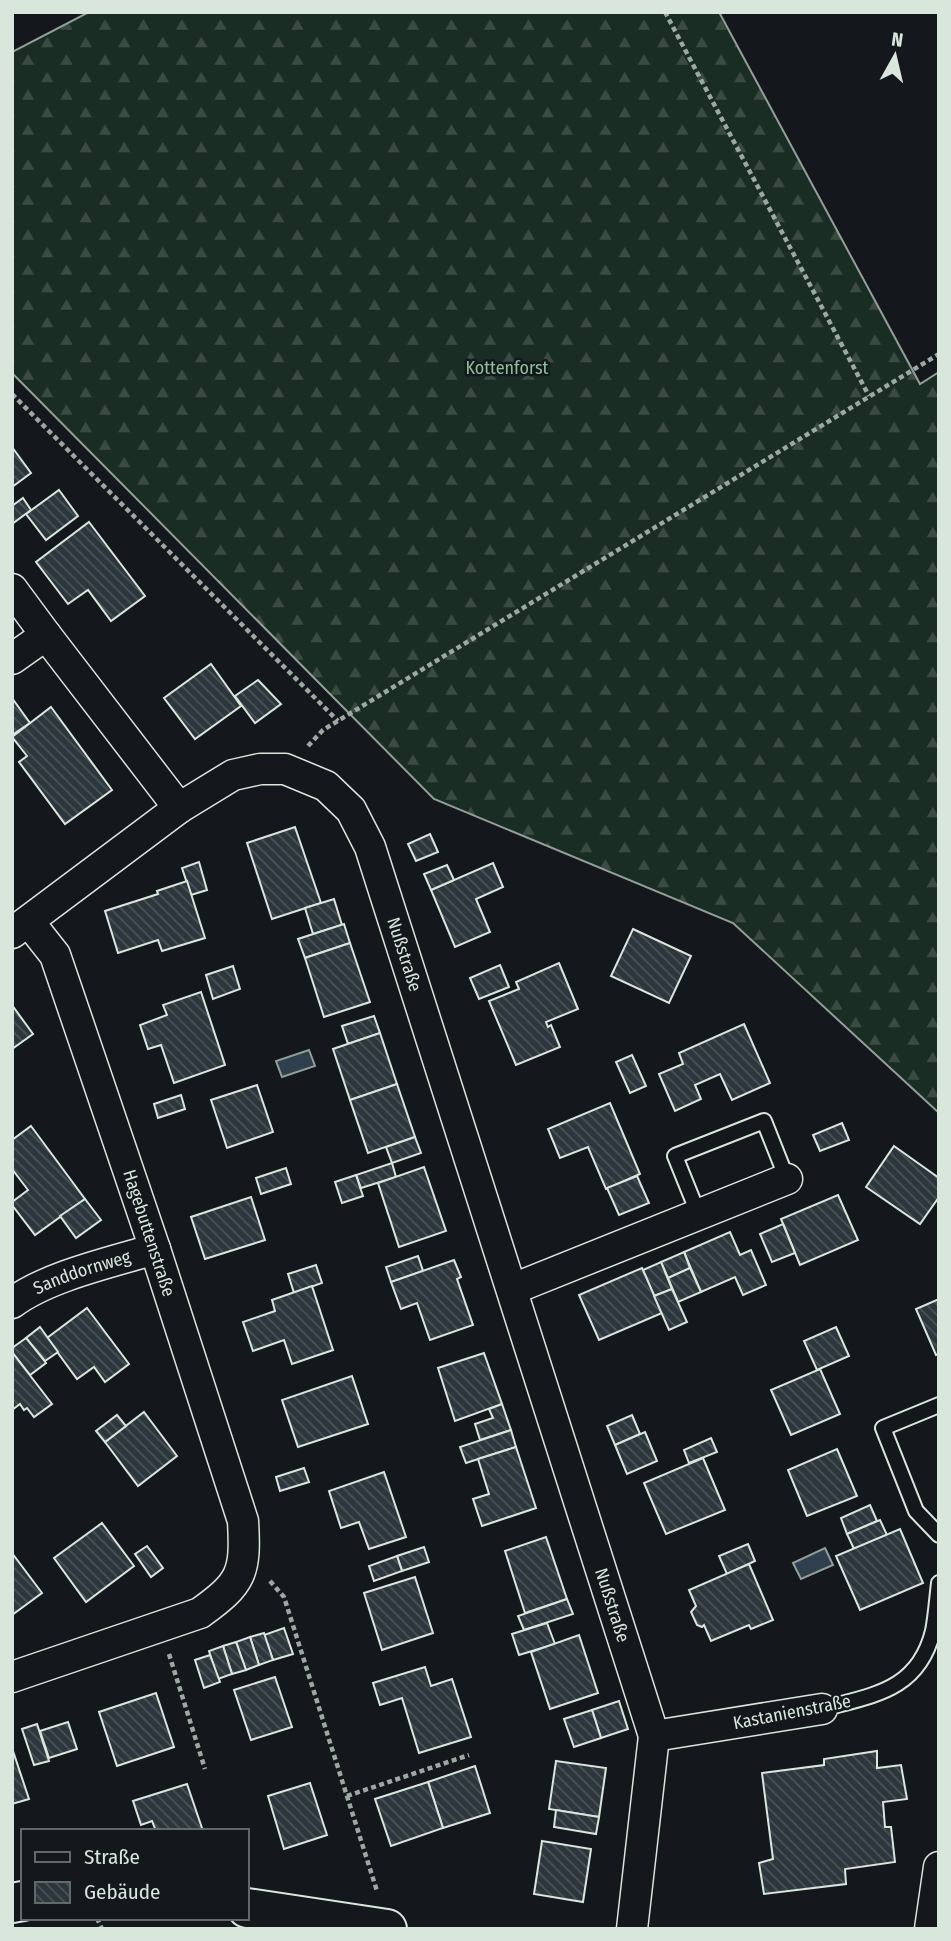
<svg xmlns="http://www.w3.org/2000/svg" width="951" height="1941" font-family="'Fira Sans Condensed',sans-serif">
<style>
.forest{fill:url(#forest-firs);stroke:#939e99;stroke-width:2}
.water{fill:#2f3f4d;stroke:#939e99;stroke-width:2}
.building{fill:url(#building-back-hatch);stroke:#d8e6dc;stroke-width:2}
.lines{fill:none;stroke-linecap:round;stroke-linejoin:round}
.lane-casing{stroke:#d8e6dc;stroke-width:18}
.street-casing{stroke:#d8e6dc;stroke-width:33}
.secondary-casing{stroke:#d8e6dc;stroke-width:42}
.path{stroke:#9da8a2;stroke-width:4.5;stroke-dasharray:5 3.5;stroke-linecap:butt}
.lane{stroke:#14181c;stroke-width:14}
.street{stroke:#14181c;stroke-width:30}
.secondary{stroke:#14181c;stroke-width:38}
.labels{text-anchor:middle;stroke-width:5;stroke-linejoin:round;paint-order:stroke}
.park-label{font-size:18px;fill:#8ac095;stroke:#14181c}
.street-label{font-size:18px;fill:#d8e6dc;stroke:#14181c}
</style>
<defs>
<pattern id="forest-firs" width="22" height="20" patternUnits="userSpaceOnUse" patternTransform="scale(1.75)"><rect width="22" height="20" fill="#1a2d24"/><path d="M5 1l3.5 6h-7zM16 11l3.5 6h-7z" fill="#3b4b43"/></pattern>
<pattern id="building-back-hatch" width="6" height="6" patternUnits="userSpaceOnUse" patternTransform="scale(1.75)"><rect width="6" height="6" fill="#2c363c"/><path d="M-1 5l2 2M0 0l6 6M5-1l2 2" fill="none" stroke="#4a5358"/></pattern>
</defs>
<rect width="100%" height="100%" fill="#14181c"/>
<!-- forest -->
<polygon class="forest" points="89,12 719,12 920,384 939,372 939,1113 733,923 434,799 12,373 12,52"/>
<!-- water -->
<g class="water">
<polygon points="309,1050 315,1066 282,1077 276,1061"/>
<polygon points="825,1548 833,1565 801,1579 793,1563"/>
</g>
<!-- building -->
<g class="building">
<polygon points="12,447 31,473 12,487"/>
<polygon points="59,490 78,516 46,540 26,514"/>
<polygon points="23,498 31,510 12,524 12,506"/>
<polygon points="89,522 145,596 111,621 88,590 68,604 36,562"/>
<polygon points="211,664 241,706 195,739 164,698"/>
<polygon points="258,680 281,704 255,723 235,696"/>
<polygon points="12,698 30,723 12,735"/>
<polygon points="51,707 112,790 65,824 19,762 27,756 12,737"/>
<polygon points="295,827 321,903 272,919 247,843"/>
<polygon points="430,834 438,852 416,861 408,844"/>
<polygon points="199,862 207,890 191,895 182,868"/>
<polygon points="493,863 503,887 476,899 490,932 455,947 431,890"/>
<polygon points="447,865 454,880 431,890 424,874"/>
<polygon points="187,881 205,938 162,951 158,940 118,953 105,911 158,894 157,891"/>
<polygon points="334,899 342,925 313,934 305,908"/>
<polygon points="344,924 350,943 305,958 298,939"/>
<polygon points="633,929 691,956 669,1003 611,976"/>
<polygon points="350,943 370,1002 324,1017 305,958"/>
<polygon points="559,963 578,1009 546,1022 548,1027 551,1025 560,1047 516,1065 489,1001 519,989 516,982"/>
<polygon points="500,965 509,987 479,999 470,978"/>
<polygon points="233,966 240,989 213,999 206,975"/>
<polygon points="201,992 225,1065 174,1083 161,1045 148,1049 140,1025 167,1015 163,1005"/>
<polygon points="12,1005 33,1034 12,1049"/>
<polygon points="374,1016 380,1033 348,1044 342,1026"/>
<polygon points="744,1024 770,1083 732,1100 720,1074 695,1085 701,1099 675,1111 659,1074 683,1064 679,1053"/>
<polygon points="380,1033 397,1084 350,1100 333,1049"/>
<polygon points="632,1055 646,1086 630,1093 616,1062"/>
<polygon points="397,1084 415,1137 368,1153 350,1100"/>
<polygon points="257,1085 273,1132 227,1148 211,1100"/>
<polygon points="181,1095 185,1109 158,1118 154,1104"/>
<polygon points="610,1103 640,1174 606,1189 588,1147 560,1158 548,1129"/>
<polygon points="842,1123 849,1140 820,1151 813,1135"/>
<polygon points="31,1126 85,1199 35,1235 12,1205 12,1202 28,1190 12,1169 12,1140"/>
<polygon points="415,1137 421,1153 392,1163 386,1147"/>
<polygon points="894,1146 939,1178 939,1197 920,1224 866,1187"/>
<polygon points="392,1163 396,1177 361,1188 356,1175"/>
<polygon points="424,1167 446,1231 399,1247 378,1183"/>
<polygon points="286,1168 291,1184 261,1194 256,1178"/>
<polygon points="356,1175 363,1196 342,1203 335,1182"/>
<polygon points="637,1176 649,1203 619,1215 607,1188"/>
<polygon points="838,1195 858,1240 800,1265 781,1219"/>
<polygon points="251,1197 265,1240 205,1259 191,1217"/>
<polygon points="85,1199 101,1220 76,1238 60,1216"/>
<polygon points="783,1224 795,1253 772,1262 760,1234"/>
<polygon points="730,1232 740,1255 751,1250 766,1285 743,1295 735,1277 701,1292 684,1252"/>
<polygon points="684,1252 690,1268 668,1278 661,1262"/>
<polygon points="418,1256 423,1271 391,1282 386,1267"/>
<polygon points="454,1260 461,1277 457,1279 473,1325 430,1340 417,1303 401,1309 391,1282"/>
<polygon points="661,1262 672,1289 654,1296 643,1270"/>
<polygon points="316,1265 322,1283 294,1293 288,1274"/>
<polygon points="642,1268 662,1313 599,1340 579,1295"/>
<polygon points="690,1268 701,1292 678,1302 668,1278"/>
<polygon points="312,1286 333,1350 292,1364 284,1340 253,1351 243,1322 275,1311 272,1300"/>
<polygon points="672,1289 687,1322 669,1330 654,1296"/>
<polygon points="939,1299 939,1354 936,1355 916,1309"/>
<polygon points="87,1308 129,1364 105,1382 94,1367 77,1379 47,1338"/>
<polygon points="40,1327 58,1352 45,1361 26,1338"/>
<polygon points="836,1327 849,1356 817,1370 804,1341"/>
<polygon points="26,1338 46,1363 30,1375 12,1352 12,1348"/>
<polygon points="12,1352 52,1404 34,1417 27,1408 24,1410 20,1404 12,1410"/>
<polygon points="484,1353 502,1404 455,1421 438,1368"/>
<polygon points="820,1369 840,1414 791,1435 771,1390"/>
<polygon points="352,1376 368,1424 298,1447 282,1400"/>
<polygon points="502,1404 511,1430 480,1440 475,1424 493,1418 489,1409"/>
<polygon points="144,1412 177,1456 138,1486 105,1442"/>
<polygon points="117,1415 126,1426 105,1442 96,1431"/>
<polygon points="632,1415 640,1434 615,1445 607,1426"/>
<polygon points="511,1430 516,1447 466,1463 460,1447"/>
<polygon points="645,1432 657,1461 627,1474 615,1445"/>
<polygon points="711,1438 717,1452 689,1463 684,1450"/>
<polygon points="516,1447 536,1508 482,1526 473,1499 489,1494 478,1459"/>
<polygon points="837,1449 857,1496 807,1516 788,1470"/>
<polygon points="703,1458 725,1510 666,1534 644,1483"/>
<polygon points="304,1468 309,1482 280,1491 276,1477"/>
<polygon points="384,1472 406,1537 369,1549 359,1522 341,1528 329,1491"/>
<polygon points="870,1505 877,1521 847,1534 841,1518"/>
<polygon points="880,1520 887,1535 854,1549 847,1534"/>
<polygon points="102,1523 134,1566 86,1602 54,1558"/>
<polygon points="900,1529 923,1583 860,1610 836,1556"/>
<polygon points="546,1537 567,1599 525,1613 505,1551"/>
<polygon points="748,1544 755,1561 727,1574 719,1556"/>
<polygon points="147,1546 163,1568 151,1577 135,1554"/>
<polygon points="424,1547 429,1562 402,1571 397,1556"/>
<polygon points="12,1553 42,1593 12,1615"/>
<polygon points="397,1556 402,1571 374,1581 369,1566"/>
<polygon points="749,1564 773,1620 751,1629 749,1625 711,1641 704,1625 702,1627 697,1625 691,1612 696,1606 689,1590"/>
<polygon points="415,1577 433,1633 382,1650 364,1593"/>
<polygon points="567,1599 573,1614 524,1630 518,1616"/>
<polygon points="547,1623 555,1644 519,1655 512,1634"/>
<polygon points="284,1628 293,1654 273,1660 264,1635"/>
<polygon points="264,1633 273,1660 259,1665 250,1637"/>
<polygon points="579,1635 598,1693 550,1709 531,1652"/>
<polygon points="250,1637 259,1665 246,1670 236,1642"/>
<polygon points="236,1642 246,1670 232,1674 223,1646"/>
<polygon points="223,1646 232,1674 218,1679 209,1651"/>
<polygon points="210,1655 220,1682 204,1688 195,1660"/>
<polygon points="425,1667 431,1686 452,1679 471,1737 419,1753 402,1698 380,1705 373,1683"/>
<polygon points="275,1677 292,1727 251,1740 234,1690"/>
<polygon points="156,1693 174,1747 117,1766 99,1712"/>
<polygon points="619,1701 628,1729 601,1738 592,1710"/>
<polygon points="592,1710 601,1738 574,1747 564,1719"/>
<polygon points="68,1722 77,1749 49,1758 40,1731"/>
<polygon points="37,1724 49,1761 34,1765 22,1729"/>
<polygon points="12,1748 29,1799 12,1804"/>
<polygon points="877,1751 877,1768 901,1765 907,1799 883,1802 885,1827 891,1827 895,1862 845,1869 846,1884 764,1894 759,1863 773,1859 762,1773 824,1765 824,1759"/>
<polygon points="556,1761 606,1768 599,1817 549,1809"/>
<polygon points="475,1766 490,1813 443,1828 428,1782"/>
<polygon points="428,1782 443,1828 391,1846 375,1799"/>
<polygon points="310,1783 327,1835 284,1849 268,1796"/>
<polygon points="187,1784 203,1831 156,1831 152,1821 141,1825 133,1801"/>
<polygon points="556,1810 599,1817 596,1834 554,1827"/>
<polygon points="542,1841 591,1849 583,1902 534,1894"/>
</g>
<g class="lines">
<!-- lane casing -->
<g class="lane-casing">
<g id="lane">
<polyline points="698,1213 675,1156 764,1121 787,1179"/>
<polyline points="939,1405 883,1428 916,1511 939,1535"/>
<path d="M822,1709C873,1695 918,1691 933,1631C936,1616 937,1599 939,1583"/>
</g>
</g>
<!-- street casing -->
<g class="street-casing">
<g id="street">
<polyline points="12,589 46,635 12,659"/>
<polyline points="46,635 179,808"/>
<path id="s1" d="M12,933L179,808L233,775L260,769H285L326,786L351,810L370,847L654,1736L632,1929"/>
<polyline points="513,1289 787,1179"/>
<path id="s2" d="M12,1303C48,1276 112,1262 155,1249"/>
<path d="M12,1677L200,1613C242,1583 246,1573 243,1521L155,1249L55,955L29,922"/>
<polyline points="654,1736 822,1709"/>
<polyline points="930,1929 939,1867"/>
</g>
</g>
<!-- secondary casing -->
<g class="secondary-casing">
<g id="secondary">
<polyline points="12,1903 23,1901"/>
<polyline points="247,1908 387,1929"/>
</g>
</g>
<!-- path -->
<g class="path">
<polyline points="665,12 869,396"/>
<polyline points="12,394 338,721"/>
<polyline points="308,746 323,730 939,354"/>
<polyline points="270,1581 284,1597 377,1891"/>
<polyline points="169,1654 205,1769"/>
<polyline points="347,1796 469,1755"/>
<polyline points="97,1918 102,1929"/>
</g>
<!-- lane -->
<use href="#lane" class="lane"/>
<!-- street -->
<use href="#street" class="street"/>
<!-- secondary -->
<use href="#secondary" class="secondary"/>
</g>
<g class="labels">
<!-- park labels -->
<g class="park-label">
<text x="507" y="374">Kottenforst</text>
</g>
<!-- street labels -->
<g class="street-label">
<text dy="6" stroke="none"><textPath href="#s1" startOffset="558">Nußstraße</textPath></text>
<text transform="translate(149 1233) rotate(72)" y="6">Hagebuttenstraße</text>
<text dy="6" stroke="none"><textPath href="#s2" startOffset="77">Sanddornweg</textPath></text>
<text dy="6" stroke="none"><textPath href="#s1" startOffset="1241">Nußstraße</textPath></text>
<text transform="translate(792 1712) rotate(-11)" y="6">Kastanienstraße</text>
</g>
</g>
<!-- border -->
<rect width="951" height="1941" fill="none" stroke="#d8e6dc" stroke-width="28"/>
<!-- legend -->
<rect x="21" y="1829" width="228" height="91" fill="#14181c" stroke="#626a69" stroke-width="2"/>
<rect x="35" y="1852" width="35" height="10" fill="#14181c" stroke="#626a69" stroke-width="2"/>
<text x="84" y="1864" font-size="21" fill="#d8e6dc">Straße</text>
<rect x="35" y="1882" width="35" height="21" fill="url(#building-back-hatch)" stroke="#626a69" stroke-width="2"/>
<text x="84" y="1899" font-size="21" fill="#d8e6dc">Gebäude</text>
<!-- north arrow -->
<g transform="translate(895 56) rotate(8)" stroke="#14181c" stroke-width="5" paint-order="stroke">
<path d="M0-5L12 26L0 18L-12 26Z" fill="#d8e6dc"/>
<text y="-10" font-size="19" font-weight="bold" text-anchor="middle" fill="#d8e6dc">N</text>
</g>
</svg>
